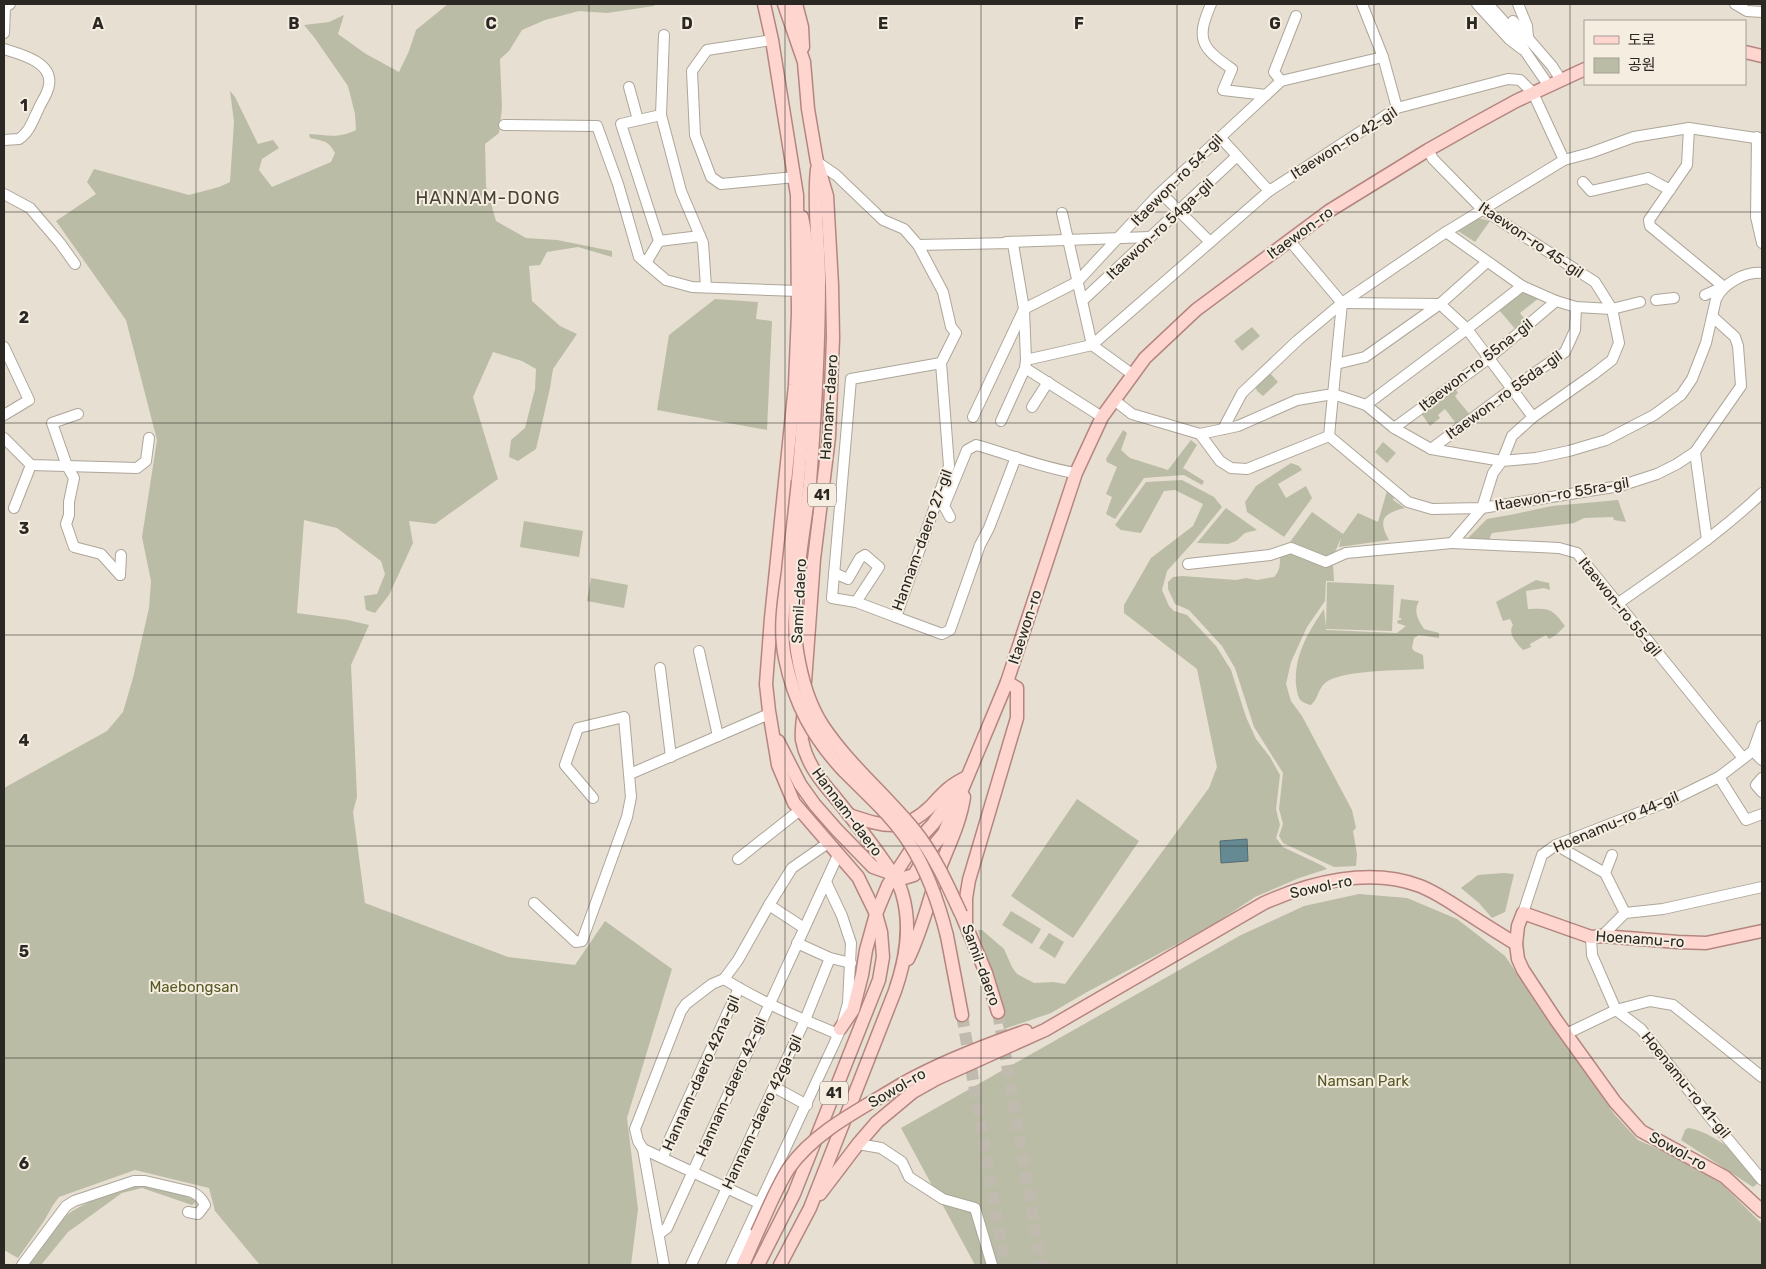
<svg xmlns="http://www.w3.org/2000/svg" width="1766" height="1269" font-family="Rubik,'Noto Sans KR',sans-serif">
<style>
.green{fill:#babca6}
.water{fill:#658a93;stroke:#546d72}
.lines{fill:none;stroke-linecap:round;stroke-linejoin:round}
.major-tunnel{stroke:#c1baaf;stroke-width:12;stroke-dasharray:12 6;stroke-linecap:butt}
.minor-casing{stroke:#ada699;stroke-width:12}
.major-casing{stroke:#b58680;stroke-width:15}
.minor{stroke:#fff;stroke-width:10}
.major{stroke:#ffd5d0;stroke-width:12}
.major-bridge-casing{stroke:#b58680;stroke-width:15;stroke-linecap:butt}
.major-bridge{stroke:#ffd5d0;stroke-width:12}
.grid{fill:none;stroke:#2b2824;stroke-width:1;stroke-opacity:0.55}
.labels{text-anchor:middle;stroke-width:4;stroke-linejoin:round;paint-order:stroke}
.shield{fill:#f5ede0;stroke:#68635c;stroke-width:1}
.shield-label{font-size:14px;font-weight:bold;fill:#2b2824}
.street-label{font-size:15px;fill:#2b2824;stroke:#f5ede0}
.park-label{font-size:15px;fill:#575925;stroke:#f5ede0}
.quarter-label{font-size:18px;letter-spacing:1px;fill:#474136;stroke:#f5ede0}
.grid-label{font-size:16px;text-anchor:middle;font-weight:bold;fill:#2b2824;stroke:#f5ede0;stroke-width:4;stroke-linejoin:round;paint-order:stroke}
</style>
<rect width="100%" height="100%" fill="#e7dfd2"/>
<!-- green -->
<g class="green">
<path d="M448,4H655L654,6L607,13L579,11L545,20L522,30L509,51L500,59L502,108L499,133L485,144L486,186L496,221L526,238L557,240L612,251V257L578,247L547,252L540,265L529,266L532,301L560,326L577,334L553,369L550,388L536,449L518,461L509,457L511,440L525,428L535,389L536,369L522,361L493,352L473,397L498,479L435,524L409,521L413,543L389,595L375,613L366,610L364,596L377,594L385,574L381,561L337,528L304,520L297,613L348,620L369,625L351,665L357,797L353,812L365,903L508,957L575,965L605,921L672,969L627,1118L638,1209L631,1265H260L215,1211L209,1188L135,1170L59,1197L53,1205L44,1221L18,1258L4,1250V788L107,731L123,712L133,678L149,608L151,581L142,537L157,440L126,320L56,221L96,194L87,182L94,169L189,195L219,187L230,182L234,122L230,91L235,97L258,144L273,140L279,148L262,159L259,170L272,187L331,162L335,153C328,140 323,141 310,138L309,134C328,135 338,139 356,130L355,114L348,86L314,37L304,25L329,22L344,15L338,34L366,54L399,72L409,51L416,30Z"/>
<polygon points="1478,218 1490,221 1475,242 1458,231 1461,227"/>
<polygon points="1523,290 1539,298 1520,313 1528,323 1517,331 1499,310"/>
<polygon points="715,299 758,302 756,319 772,321 767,430 657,410 669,335"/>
<polygon points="1252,327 1260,336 1242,351 1234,341"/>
<polygon points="1269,372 1278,382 1263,396 1257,391 1255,385"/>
<polygon points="1455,388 1458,393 1455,396 1457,399 1471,416 1458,426 1445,409 1438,415 1440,418 1430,426 1421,413"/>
<polygon points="1123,430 1127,433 1121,450 1130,458 1168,470 1191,440 1197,445 1183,468 1204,481 1202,485 1184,475 1144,478 1115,519 1106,514 1112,497 1106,494 1117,467 1107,462 1106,459"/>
<polygon points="1383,442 1396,453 1387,463 1375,452"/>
<polygon points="1291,463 1299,466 1302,470 1278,484 1286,498 1306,486 1312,498 1284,537 1247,512 1245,502 1256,486"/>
<polygon points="1182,480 1214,497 1222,507 1195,540 1167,571 1162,590 1169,606 1174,611 1187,615 1216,646 1231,670 1246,717 1256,739 1270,757 1280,775 1276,809 1280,825 1276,838 1283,847 1323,866 1327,869 1299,878 1255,897 1213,925 1087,992 1051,1013 1004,1029 978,930 982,930 1004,949 1012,967 1017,974 1034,983 1053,982 1065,984 1209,788 1217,767 1197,669 1124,613 1124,605 1151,558 1193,526 1203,504 1175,490 1164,491 1141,533 1121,530 1115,525 1146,482"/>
<path d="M1387,491L1394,496L1393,500L1405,508C1384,513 1377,519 1389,540L1339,547L1341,538L1335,552L1326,556L1290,542L1312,512L1343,534L1358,513L1378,522Z"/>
<polygon points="1618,500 1626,522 1614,520 1613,517 1584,518 1574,523 1492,533 1490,537 1491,542 1465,541 1487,519 1515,514 1552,506"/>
<polygon points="1226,508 1257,530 1245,533 1236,541 1228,544 1197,543"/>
<polygon points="524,521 583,531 579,557 520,547"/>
<path d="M1292,550L1333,565L1334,581H1326L1325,601L1307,627L1291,662L1286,684L1291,701L1302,716L1352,810L1356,828L1353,831L1357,854L1356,866L1334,867L1283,843L1279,836L1283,824L1279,809L1283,773L1254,727L1235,668L1222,646L1189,610L1175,604L1168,589V582L1173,577L1182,576L1236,580L1246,578L1257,580L1274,577C1280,571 1280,565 1280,556Z"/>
<polygon points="591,578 628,585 624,608 587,601"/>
<path d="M1536,580L1549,583L1550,590L1544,588L1526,591L1528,609C1549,608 1552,608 1565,626L1556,635L1549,639L1546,635L1530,644L1531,647L1523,650C1517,644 1507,633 1513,625L1510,619L1503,621L1496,602Z"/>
<path d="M1327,582L1394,585L1392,631L1326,629V630L1397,633L1406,626L1397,623L1398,620H1401V618H1399L1401,599L1419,601C1413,611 1418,620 1424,629L1439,633V638L1419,635L1414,638L1412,648L1414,651L1423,655L1424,669C1401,671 1342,669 1325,683C1318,689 1318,699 1311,705C1298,702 1298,697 1296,685C1294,656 1308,632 1324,609L1326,627Z"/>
<polygon points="1077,799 1139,841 1073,938 1011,896"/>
<polygon points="1503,873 1514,874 1505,912 1492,918 1479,903 1461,888 1478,875"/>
<polygon points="1359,894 1407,898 1457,919 1505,956 1615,1115 1638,1140 1676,1157 1722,1184 1762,1224 1762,1265 975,1265 901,1128 1241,935 1304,906"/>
<polygon points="1011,911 1041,929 1032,944 1002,925"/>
<polygon points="1049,933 1064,942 1055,958 1039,948"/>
<path d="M1688,1128C1709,1130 1753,1161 1758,1183L1753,1187L1681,1140L1685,1130Z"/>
<path d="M145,1184L194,1199L195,1203L192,1205L142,1188L122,1193L68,1232L41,1265H26C37,1250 48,1231 62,1219C81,1202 120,1188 145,1184Z"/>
</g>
<!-- water -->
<polygon class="water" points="1247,839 1248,861 1221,863 1220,841"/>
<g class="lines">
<!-- major-tunnel -->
<g class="major-tunnel">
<polyline points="998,1012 1041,1265"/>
<polyline points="962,1015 1005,1265"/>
</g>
<!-- minor casing -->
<g class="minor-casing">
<g id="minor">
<path d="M1211,4C1196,39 1200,47 1232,69L1223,90L1266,95"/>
<polyline points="1362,4 1383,57 1397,108"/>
<polyline points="1477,4 1509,39 1522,49"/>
<polyline points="1488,4 1516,35 1525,51 1549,86"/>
<polyline points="1518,4 1527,26 1528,37"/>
<polyline points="1735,4 1747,11 1762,12"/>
<polyline points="1513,21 1552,66 1561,80"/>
<polyline points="4,33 5,7 10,4"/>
<polyline points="664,35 661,115 681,191 703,243 706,287"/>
<polyline points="772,40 707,50 692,71 695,135 711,177 721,184 795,177"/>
<path d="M4,49C20,54 53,62 49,85C48,94 41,102 38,110C33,120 29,133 19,139L4,140"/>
<polyline points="1281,81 1274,72 1296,16"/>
<polyline points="629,87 638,120"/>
<polyline points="504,125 597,126 618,184 639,257 666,280 692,287 798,291"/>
<polyline points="1689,128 1687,165 1649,220 1650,226 1724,287"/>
<polyline points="1220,137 1269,191"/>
<polyline points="1757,137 1756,217 1762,243"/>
<polyline points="817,162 836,175 883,220 904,229 918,245 943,292 951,327 956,333 941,363 949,466 896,617 856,602 832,598 851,379 941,363"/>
<polyline points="1583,182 1591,191 1648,178 1670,190"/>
<polyline points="1161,193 1210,242"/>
<polyline points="4,194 30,208 60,243 75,264"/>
<polyline points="1062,213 1092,345 1132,374"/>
<polyline points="1446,232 1522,286 1556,301 1576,307 1612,309 1640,302"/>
<polyline points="1289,240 1342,303 1440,304 1467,329 1533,417"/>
<polyline points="659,241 621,124 661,115"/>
<polyline points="1006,242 1150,237"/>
<polyline points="918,245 1011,243 1013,244 1024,309 1026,360 1025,368 1001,421"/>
<polyline points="646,263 659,241 700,236"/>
<polyline points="1705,295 1723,287"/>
<polyline points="1656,300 1674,298"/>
<polyline points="1082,301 1237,156"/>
<polyline points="4,347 29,400 4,415"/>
<polyline points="1026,360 1092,345 1269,191 1397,108 1508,79 1520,80 1533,93 1564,160"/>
<polyline points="1336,364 1365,357 1440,304 1487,262"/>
<polyline points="1025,368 1102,417"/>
<path d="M1114,400L1132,414L1200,434L1238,426L1297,400L1333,394L1366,405L1394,428L1431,449L1502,461L1536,458L1569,451L1606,440L1654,415L1681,395L1692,379L1706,343L1716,299C1723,284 1745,271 1762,273"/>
<polyline points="1366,405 1467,329 1522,286"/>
<polyline points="1032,407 1048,382"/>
<polyline points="78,414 52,423 67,466 74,478 69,502 69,515 66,524 74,547 101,554 120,575"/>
<polyline points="973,417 1024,309 1077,282 1156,197 1281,81 1383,57"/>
<polyline points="1394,428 1488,359 1556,301"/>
<polyline points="1223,429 1242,393 1298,340 1342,303 1446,232 1564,160 1590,153 1634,137 1689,128 1762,139"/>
<polyline points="1200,434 1220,461 1231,468 1247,469 1329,436 1342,303"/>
<polyline points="1329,436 1408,502 1432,509 1482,508 1620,486 1657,474 1677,464 1695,452 1741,386 1738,346 1735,337 1713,317"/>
<polyline points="4,438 31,465 137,468 146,461 149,438"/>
<polyline points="1431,449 1513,388 1565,352 1575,330 1576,307"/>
<polyline points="1695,452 1707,540"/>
<polyline points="14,508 31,465"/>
<path d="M950,517L944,506L967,450L976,445C1009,454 1042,468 1076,473"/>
<polyline points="1452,543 1559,548 1577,553 1743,758"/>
<polyline points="1188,564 1270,555 1291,548 1326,562 1346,553 1452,543 1482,508 1493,473 1502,461 1512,436 1533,417 1594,374 1612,360 1619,343 1612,309 1595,282 1482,209 1433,159 1428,150"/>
<polyline points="834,573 848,579 860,558 865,555 879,567 856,602"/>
<polyline points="120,575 121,555"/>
<path d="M1617,604C1667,569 1718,535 1762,493"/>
<polyline points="896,617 942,634 950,630 980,545 989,528 1016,457"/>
<polyline points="699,651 718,736"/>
<polyline points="660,668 671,757"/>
<polyline points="1758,747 1753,751 1762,760"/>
<polyline points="630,774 769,714"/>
<polyline points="1719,777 1746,820 1762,814"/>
<polyline points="1762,778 1756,785 1762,792"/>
<polyline points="1556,845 1605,873"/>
<polyline points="1612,855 1605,873 1625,913"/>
<polyline points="738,859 800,810"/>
<polyline points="534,903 576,942 582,941 627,817 631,797 624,717 578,728 565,765 593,798"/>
<polyline points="769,905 804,928"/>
<polyline points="1523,913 1542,855 1556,845 1672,800 1719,777 1753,751 1762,726"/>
<polyline points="1602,936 1625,913 1663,909 1762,887"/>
<polyline points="1591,937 1592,955 1616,1010 1641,1029 1708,1115 1762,1180"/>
<polyline points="797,943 830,958 851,963"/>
<path d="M724,979C759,1001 799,1018 838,1034"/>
<polyline points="1566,1034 1616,1010 1650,1001 1673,1005 1762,1077"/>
<polyline points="774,1087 807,1105"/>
<polyline points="858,1144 881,1148 902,1162 909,1177 943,1199 975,1208 992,1265"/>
<polyline points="643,1149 761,1204"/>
<polyline points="663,1157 671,1136 739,988"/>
<polyline points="659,1234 667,1228 838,855"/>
<path d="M22,1265L66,1206L74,1201L134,1181H145L192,1192C198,1195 202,1198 205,1205L198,1214L188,1212"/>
<polyline points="664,1265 643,1149 638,1141 635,1129 681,1011 686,1004 712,984 724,979 738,960 769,905 792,868 828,843"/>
<polyline points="691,1265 805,1020 830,958"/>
<polyline points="731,1265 834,1044 841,1028 848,1003 851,943 842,916 826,882"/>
</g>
</g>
<!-- major casing -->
<g class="major-casing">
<g id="major">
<polyline points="784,4 804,62 808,109 817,162 827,196 832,285 833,338 829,437 814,559 805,682"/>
<polyline points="796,4 802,27 803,47"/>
<polyline points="1745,52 1762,56"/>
<path d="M798,481C803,426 807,371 808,316C808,283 809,249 802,217"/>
<path d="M810,482C815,415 819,347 819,280C819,243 813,206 817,169"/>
<polyline points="778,741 800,784 815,805 837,830 873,867 904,878 914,875 925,856 944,833 1007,682 1076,473 1102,417 1145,358 1196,310 1329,211 1428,150 1474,124 1516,101 1585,69"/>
<path d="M849,815C883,826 903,834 931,806C944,792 950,785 967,777"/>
<polyline points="962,916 986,973 998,1012"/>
<polyline points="966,924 966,898 969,880 1017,718 1017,688 1007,682"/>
<polyline points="947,936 962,1015"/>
<polyline points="1516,944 1518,926 1523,913 1591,937 1602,936 1678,942 1706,943 1762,931"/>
<path d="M908,959C921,933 928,904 937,876C946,850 960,825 964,797"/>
<polyline points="840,1029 853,1010 862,975 866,950 876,914 888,885 916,842 933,824 955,793"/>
<path d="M902,1084C941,1062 983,1046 1026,1031"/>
<path d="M820,1194L858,1144L877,1122L913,1092L936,1079L1045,1030L1264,903C1311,882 1370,867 1420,886C1438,893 1454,905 1470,915C1485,925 1500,934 1516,944L1518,959L1523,970L1556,1020L1615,1102L1641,1131L1725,1177L1762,1211"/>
<polyline points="743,1265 757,1233"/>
<polyline points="758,1265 794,1194 879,980 883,957 881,932 876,914 858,877 794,803 778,765 769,711 766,684 771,618 795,385 798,313 797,195 772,40 764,4"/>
<path d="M780,1265L810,1208L895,991C906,959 912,926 902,893C899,881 890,870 883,860C868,838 851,817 834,796C820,780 806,762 802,740C801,731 803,719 804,710"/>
</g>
</g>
<!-- minor -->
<use href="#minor" class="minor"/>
<!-- major -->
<use href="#major" class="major"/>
<!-- major-bridge casing -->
<g class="major-bridge-casing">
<g id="major-bridge">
<path d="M798,481C795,511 791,541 788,572C784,600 779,630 785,658C794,703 813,738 844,771C867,794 893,817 910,844C928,872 939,904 947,936"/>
<path d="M810,482C804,534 790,600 797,651C801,676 809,705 823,726C849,765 886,795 915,831C935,856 948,886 961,914"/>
<path d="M757,1233C767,1212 776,1188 789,1168C816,1130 863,1108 902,1084"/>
</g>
</g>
<!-- major-bridge -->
<use href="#major-bridge" class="major-bridge"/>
</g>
<!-- grid -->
<path class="grid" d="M196,4V1265M392,4V1265M589,4V1265M785,4V1265M981,4V1265M1177,4V1265M1374,4V1265M1570,4V1265M4,212H1762M4,423H1762M4,635H1762M4,846H1762M4,1058H1762"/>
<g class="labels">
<!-- shield labels -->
<g class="shield">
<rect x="808" y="483.5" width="28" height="23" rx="4"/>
<rect x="820" y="1081.5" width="28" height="23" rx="4"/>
</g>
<g class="shield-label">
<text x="822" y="500">41</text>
<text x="834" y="1098">41</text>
</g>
<!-- street labels -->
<g class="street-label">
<text transform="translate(1344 143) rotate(-32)" y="5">Itaewon-ro 42-gil</text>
<text transform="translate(1177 180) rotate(-45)" y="5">Itaewon-ro 54-gil</text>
<text transform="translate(1160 229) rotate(-43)" y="5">Itaewon-ro 54ga-gil</text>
<text transform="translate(1300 233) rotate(-36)" y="5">Itaewon-ro</text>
<text transform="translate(1531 240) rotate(34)" y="5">Itaewon-ro 45-gil</text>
<text transform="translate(1476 365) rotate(-38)" y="5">Itaewon-ro 55na-gil</text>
<text transform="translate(1504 395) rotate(-36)" y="5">Itaewon-ro 55da-gil</text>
<text transform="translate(829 407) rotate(-86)" y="5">Hannam-daero</text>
<text transform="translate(1562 494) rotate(-10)" y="5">Itaewon-ro 55ra-gil</text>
<text transform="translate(922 540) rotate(-70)" y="5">Hannam-daero 27-gil</text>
<text transform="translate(799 601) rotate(-87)" y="5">Samil-daero</text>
<text transform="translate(1620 607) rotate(51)" y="5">Itaewon-ro 55-gil</text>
<text transform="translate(1025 627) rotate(-72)" y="5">Itaewon-ro</text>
<text transform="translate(847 812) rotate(53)" y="5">Hannam-daero</text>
<text transform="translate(1616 822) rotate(-23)" y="5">Hoenamu-ro 44-gil</text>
<text transform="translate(1321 887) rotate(-12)" y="5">Sowol-ro</text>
<text transform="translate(1640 939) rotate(4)" y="5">Hoenamu-ro</text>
<text transform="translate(981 965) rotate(70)" y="5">Samil-daero</text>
<text transform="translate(701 1073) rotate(-66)" y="5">Hannam-daero 42na-gil</text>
<text transform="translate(1686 1085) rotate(51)" y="5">Hoenamu-ro 41-gil</text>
<text transform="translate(731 1087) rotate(-66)" y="5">Hannam-daero 42-gil</text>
<text transform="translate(897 1088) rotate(-30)" y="5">Sowol-ro</text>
<text transform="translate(762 1112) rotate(-65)" y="5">Hannam-daero 42ga-gil</text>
<text transform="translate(1678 1151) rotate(29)" y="5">Sowol-ro</text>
</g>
<!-- park labels -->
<g class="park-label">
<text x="194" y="992">Maebongsan</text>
<text x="1363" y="1086">Namsan Park</text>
</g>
<!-- quarter labels -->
<g class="quarter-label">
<text x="488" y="204">HANNAM-DONG</text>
</g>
</g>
<g class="grid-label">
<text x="98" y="29">A</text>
<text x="294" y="29">B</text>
<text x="491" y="29">C</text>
<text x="687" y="29">D</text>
<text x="883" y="29">E</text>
<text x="1079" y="29">F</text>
<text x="1275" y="29">G</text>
<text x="1472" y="29">H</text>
<text x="24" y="111">1</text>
<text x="24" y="323">2</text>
<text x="24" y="534">3</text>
<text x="24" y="746">4</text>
<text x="24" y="957">5</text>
<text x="24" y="1169">6</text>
</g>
<!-- border -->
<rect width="1766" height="1269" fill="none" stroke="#2b2824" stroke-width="10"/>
<!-- legend -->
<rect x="1584" y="20" width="162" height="65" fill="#f5ede0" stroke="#a49e95"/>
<rect x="1594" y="36" width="25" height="8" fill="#ffd5d0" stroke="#a49e95"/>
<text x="1628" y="45" font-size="15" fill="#2b2824">도로</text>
<rect x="1594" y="58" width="25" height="15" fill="#babca6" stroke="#a49e95"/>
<text x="1628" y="70" font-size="15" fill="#2b2824">공원</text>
</svg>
